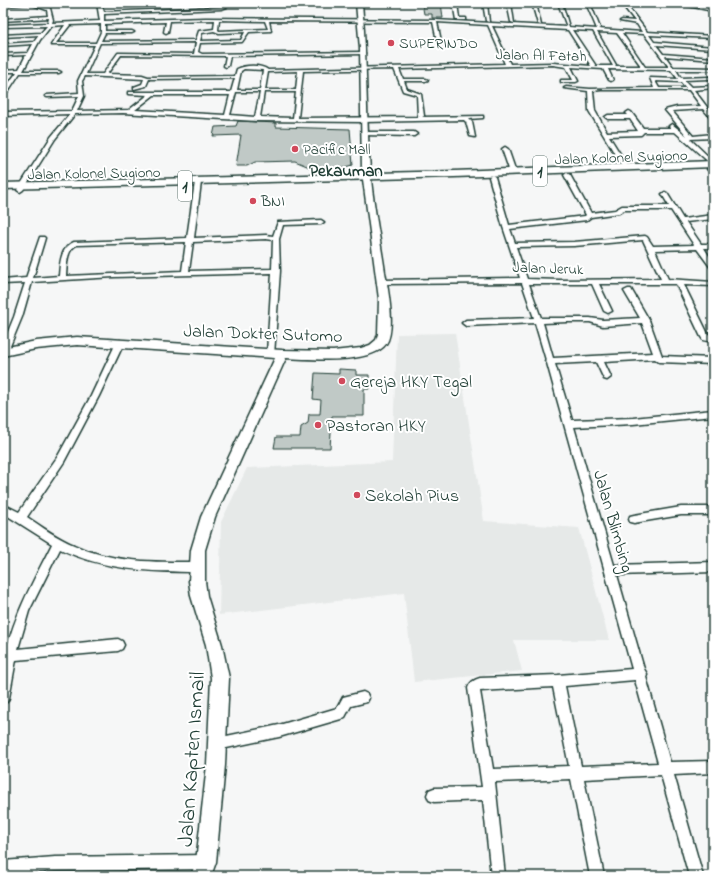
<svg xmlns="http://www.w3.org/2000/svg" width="716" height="879" font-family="'Indie Flower',sans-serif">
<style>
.built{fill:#e6e9e8}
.building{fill:#c0c9c6;stroke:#1f3d34}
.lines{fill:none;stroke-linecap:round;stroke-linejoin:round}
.street-casing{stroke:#1f3d34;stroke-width:3}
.secondary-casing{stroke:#1f3d34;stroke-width:3}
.highway-casing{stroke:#1f3d34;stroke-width:3}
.street{fill:#fff;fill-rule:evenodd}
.secondary{fill:#fff;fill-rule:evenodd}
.highway{fill:#fff;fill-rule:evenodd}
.poi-dot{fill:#d1495b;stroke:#fff;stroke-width:1.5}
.labels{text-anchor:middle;stroke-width:4;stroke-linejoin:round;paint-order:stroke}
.far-poi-label{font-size:15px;fill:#1f3d34;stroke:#fff;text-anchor:start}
.far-street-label{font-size:15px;fill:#1f3d34;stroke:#fff}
.far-quarter-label{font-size:17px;font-weight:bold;fill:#1f3d34;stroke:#fff}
.shield{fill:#fff;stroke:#627771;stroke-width:1}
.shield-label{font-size:17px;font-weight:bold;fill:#1f3d34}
.street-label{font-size:18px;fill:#1f3d34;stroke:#fff}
.poi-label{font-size:18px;fill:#1f3d34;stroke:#fff;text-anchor:start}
.near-street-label{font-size:22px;fill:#1f3d34;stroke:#fff}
</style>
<rect width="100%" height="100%" fill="#f6f7f7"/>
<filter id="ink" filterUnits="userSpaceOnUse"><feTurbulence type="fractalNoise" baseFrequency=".025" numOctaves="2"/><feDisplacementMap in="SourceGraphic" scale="8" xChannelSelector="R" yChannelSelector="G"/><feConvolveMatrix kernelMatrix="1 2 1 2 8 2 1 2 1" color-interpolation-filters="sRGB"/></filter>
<g filter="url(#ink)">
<!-- built -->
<polygon class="built" points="455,333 484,521 579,528 609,640 514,640 522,671 414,682 404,593 219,615 221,522 247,468 392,462 397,334"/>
<!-- building -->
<g class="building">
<polygon points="422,3 441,3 443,18 432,18 432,14 424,14"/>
<polygon points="238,121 276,123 276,127 350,129 353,165 346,167 314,169 295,161 255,162 247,166 236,166 241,135 213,136 215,127 236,126"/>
<polygon points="339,369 356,370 356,375 369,375 369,389 364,389 364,416 332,416 330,448 274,448 276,437 300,437 301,427 308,423 309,414 320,414 321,400 313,399 315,373 339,374"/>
</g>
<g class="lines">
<!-- street casing -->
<g class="street-casing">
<g id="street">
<path d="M34,3L50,8L53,20L52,23L100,21L97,3H101L104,12L220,7L227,3H231L227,7L221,9L104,14V21L206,18L435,20L567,27L558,3H562L569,27L597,29L586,3H590L600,28L598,29L642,32L637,24L620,21L622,20L635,21L621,3H625L647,32L713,36V38L649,35L654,42L713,47V49L656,45L663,54L713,58V60L665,56L673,67L713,68V70H676L681,78L710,77V79H708L684,80L691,87L713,86V88L694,90L713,115V120L703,109L672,111L693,136L713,134V138L690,139L713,161V166L675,132H644L641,135L609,136L629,168L624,169L589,111L588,91L564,88L566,87L590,89L654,88L650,78L678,79L671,70L608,69L613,80L611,81L609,80L603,69L571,67L578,81L576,82H561V80H573L566,67L553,65L399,69L403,79H426L428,80L426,81H404L407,89L421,94L424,116L422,117L483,116V118L469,119L472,122L475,137L470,136L466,122L464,120L364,122L257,121L123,113L75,114L55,139L23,190L20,192L17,190L51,137L70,114L3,116V112L72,111L79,96L47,97L45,96L47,95L79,93L78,81L95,45H51L65,25L51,26L40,40L23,71H59L61,72L59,73H20L5,96H3V91L17,72H3V70L19,69L26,55L3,56V54L28,53L33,44L3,46V44L34,42L39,35L3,37V35L41,33L47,26L3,27V25L48,23L49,18L3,21V19L48,16L47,10L30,4L3,6V4ZM215,20L214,29L199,31L196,40L101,41L105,33H132L134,32L132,31H105V24L166,22L164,32L166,33L168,32L170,21ZM219,20L265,21L268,29L219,31L218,30ZM269,21L433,22L437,41L439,42L441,41L437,22L488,25L505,64L268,70C260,64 245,65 237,69L235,76L148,77L142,75L107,74L121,55L226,56L224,66L226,67L228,66L230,56L363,54L365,53L363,52L202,54L198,52L200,43L242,42L249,32L271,31ZM101,24V32L96,43H56L70,25ZM492,26L568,30L591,66L553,63L510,64ZM572,30L593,31L613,66H596ZM214,31L219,33L245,32L241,40L200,41L202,33ZM597,32L617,33L641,66H615L616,65ZM622,33L644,34L669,67H645ZM196,42L194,54L118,53L103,74H86L100,43ZM244,69L263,70L260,90H237L241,71ZM394,69L403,91L417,95L418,116L420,117L298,118L303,71ZM298,71L296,90H265L268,72ZM85,76L144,79L142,84L134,87V89L146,86L149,79L235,78L231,92H128V94L148,95L129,110L77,111L84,96L82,81ZM655,81L681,82L686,88H659ZM601,90H689L701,106L677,107L665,110L687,136L672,124L669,126L671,128H643L631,112L629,111L626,113L628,115H608L605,117L608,119H630L638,131L607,132L595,111L593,91ZM236,92H260L255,117L230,115ZM264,92H296L293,118L260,117ZM154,95H230L225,115L135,110Z"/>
<polygon points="453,3 457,3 459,18 466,18 466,20 456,20"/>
<polygon points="483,3 487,3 489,22 486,21"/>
<polygon points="507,3 511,3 514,23 511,22"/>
<polygon points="532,3 536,3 541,25 538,24"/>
<polygon points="364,132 414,132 417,134 414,136 362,135 362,133"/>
<polygon points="505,147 508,149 516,172 515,173 510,172 502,149"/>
<polygon points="710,167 713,169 713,175 707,169"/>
<path d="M567,173L570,175L591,213L615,210L622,206H669L662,194L665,192L667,193L683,219L713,215V219L686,222L701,244H713V248H704L713,262V269L711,268L697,249L655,250L668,279L713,282V286L684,285L708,334L713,336V342L703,340L701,337L676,284H599L612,311L608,313L604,311L592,284H529L541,318H590L603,320L640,318L624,291L628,289H631L649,320L662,356L713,358V364L659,362L655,359L604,362L611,377L607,380L604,379L596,362L555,364L572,420L633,418L713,410V416L633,424L574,427L614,565L713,562V572L617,575L644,669L647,674L646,677L670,762L713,761V773L674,775L703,876H689L661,775L584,779L604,876H590L571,779L495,782L505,876H491L483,800L434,802L429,800L427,795L429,790L434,788L482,787L468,688C470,682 474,680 480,678L558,675L632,669L547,363L545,361L546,360L535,323L466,326L462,323L466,320L534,318L522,283L381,284L377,282L381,280L520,278L503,227L489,177L492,175L495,177L509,225L585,216L586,215L564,175ZM624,210H671L694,245L653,246L647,237L645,236L574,242L515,243L510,229L587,220L591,217L619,213ZM643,240L661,279L559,280L527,279L516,247L574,246ZM567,322H590L603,326L642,323L653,353L553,358L543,323ZM635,680L658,763L581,766L565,686ZM553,687L569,766L493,769L480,691Z"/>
<path d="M198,180L201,182L194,238L266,235L273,236L278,222L321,220L324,222L321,224L283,225L279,239L280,271L274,355L271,356L267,353L272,273L114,277L32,282L22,317L8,351L7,353H3V344L14,317L25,283L3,284V280L26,278L40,237H44L45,238L33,278L59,276C60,264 60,248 74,242L187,238L195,182ZM266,239L273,240L272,269L189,271L193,242ZM186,242L182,271L66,276C67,265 66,250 77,245Z"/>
<path d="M120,340L124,343L99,396L64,462L27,517C42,527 57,538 74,545C112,563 156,562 197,562L201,564L202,567L201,570L197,572C150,572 103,570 60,549L29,611L18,649L118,639L122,641L124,645L122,649L118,651L16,660L9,698L7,702L3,704C3,692 2,679 3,667C10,622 32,584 52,544L3,513V504L19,512L58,456L91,396L116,343Z"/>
<polygon points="681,507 713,507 713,515 681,515 634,523 630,522 629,519 630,516 634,515"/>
<polygon points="363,692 367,694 369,698 367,702 351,706 345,717 341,719 279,737 217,750 213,748 211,744 213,740 217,738 279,725 337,708 343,697"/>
<polygon points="206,855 211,857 213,862 211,867 206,869 55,871 3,875 3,861 55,857"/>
</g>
</g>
<!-- secondary casing -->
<g class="secondary-casing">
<g id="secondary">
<path d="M356,3H362C367,59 366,114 370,170C373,204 380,238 385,272C388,289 396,330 386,344C371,365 309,359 286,358L215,517L205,550V581L207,596L222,645L229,678L225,765L216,862L211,876H191L196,862L207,765L211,678L206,645L191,596L189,581L191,550L201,517L275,358L77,345L36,349L3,356V348L36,341L77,337L282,350L333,351L361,348L370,345L376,340L378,334L379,299L362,172L360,49Z"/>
<polygon points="673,3 686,3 713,7 713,11"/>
</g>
</g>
<!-- highway casing -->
<g class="highway-casing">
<polygon id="highway" points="713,161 713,167 454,177 3,189 3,183 454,171"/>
</g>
<!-- street -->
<use href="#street" class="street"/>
<!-- secondary -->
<use href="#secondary" class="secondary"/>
<!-- highway -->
<use href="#highway" class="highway"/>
</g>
</g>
<!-- markers -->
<g class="poi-dot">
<circle cx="391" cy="43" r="4"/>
<circle cx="295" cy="149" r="4"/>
<circle cx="253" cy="201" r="4"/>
<circle cx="342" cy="381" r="4"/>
<circle cx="318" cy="425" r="4"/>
<circle cx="357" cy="495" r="4"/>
</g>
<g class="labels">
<!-- far-poi labels -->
<g class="far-poi-label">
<text x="399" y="48">SUPERINDO</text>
<text x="303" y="154">Pacific Mall</text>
<text x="261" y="206">BNI</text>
</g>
<!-- far-street labels -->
<g class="far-street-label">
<text transform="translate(541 55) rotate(1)" y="5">Jalan Al Fatah</text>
<text transform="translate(621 157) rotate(-2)" y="5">Jalan Kolonel Sugiono</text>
<text transform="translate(94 173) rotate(-1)" y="5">Jalan Kolonel Sugiono</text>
<text transform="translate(548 268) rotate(2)" y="5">Jalan Jeruk</text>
</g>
<!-- far-quarter labels -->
<g class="far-quarter-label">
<text x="346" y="176">Pekauman</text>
</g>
<!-- shield labels -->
<g class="shield">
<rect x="533" y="156" width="14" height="30" rx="3"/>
<rect x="178" y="171" width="14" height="30" rx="3"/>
</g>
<g class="shield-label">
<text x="540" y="177">1</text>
<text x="185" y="192">1</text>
</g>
<!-- street labels -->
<g class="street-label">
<text transform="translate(263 333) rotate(2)" y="6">Jalan Dokter Sutomo</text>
<text transform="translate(614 521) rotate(74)" y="6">Jalan Blimbing</text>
</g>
<!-- poi labels -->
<g class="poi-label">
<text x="350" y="387">Gereja HKY Tegal</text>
<text x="326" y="431">Pastoran HKY</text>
<text x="365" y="501">Sekolah Pius</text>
</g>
<!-- near-street labels -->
<g class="near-street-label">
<text transform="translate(190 759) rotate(-86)" y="8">Jalan Kapten Ismail</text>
</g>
</g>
<!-- margin -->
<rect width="716" height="879" fill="none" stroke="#fff" stroke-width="16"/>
<rect x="8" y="8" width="700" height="863" fill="none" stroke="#1f3d34" stroke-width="1.5" filter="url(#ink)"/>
</svg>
